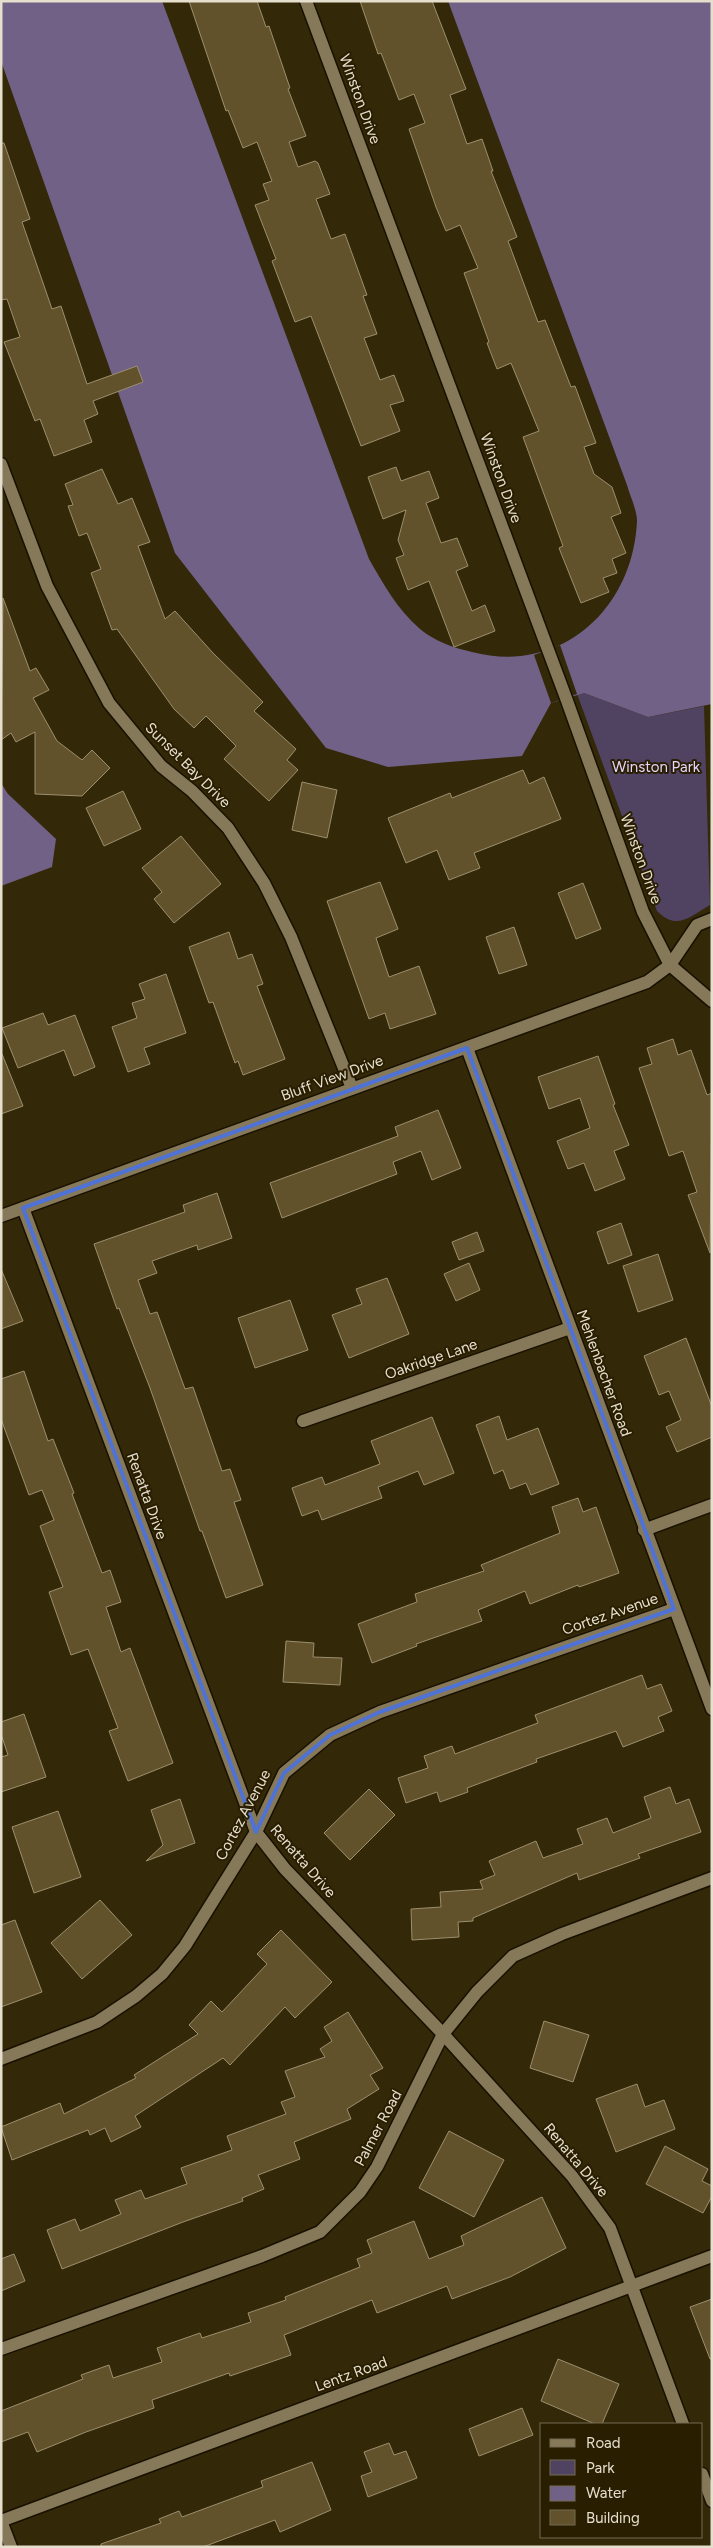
<svg xmlns="http://www.w3.org/2000/svg" width="713" height="2548" font-family="Figtree,sans-serif">
<style>
.green{fill:#504261}
.water{fill:#726186}
.pier{fill:#332808}
.building{fill:#62522b;stroke:#9c8f6e}
.lines{fill:none;stroke-linecap:round;stroke-linejoin:round}
.minor-casing{stroke:#191100;stroke-width:15}
.minor{stroke:#867959;stroke-width:12}
.marked{fill:none;stroke:#4f72d6;stroke-width:4;stroke-linejoin:round}
.labels{text-anchor:middle;stroke-width:4;stroke-linejoin:round;paint-order:stroke}
.street-label{font-size:15px;fill:#e6dfce;stroke:#291e00}
.park-label{font-size:15px;fill:#e5d5fb;stroke:#291e00}
</style>
<rect width="100%" height="100%" fill="#332808"/>
<!-- green -->
<path class="green" d="M584,693L648,717L704,706L710,905C689,917 677,931 657,911L577,694Z"/>
<!-- water -->
<g class="water">
<path d="M1,1H162L369,559C384,585 397,609 420,629C434,641 454,648 472,652C560,675 633,610 637,521C637,510 630,496 627,485L448,1H712V704L648,717L584,693L551,703L522,756L388,767L326,748L175,553L1,61Z"/>
<polygon points="1,783 8,794 56,839 52,867 1,886"/>
</g>
<!-- pier -->
<polygon class="pier" points="560,645 577,694 551,703 534,655"/>
<!-- building -->
<g class="building">
<polygon points="189,1 257,1 266,27 269,26 290,88 288,89 306,136 289,142 298,167 315,161 318,163 330,194 316,199 331,239 345,234 367,295 363,296 377,334 364,338 380,380 394,375 404,401 390,405 400,431 361,446 311,316 295,322 272,261 276,259 255,205 269,200 263,184 272,181 257,142 243,148 228,110 226,111"/>
<polygon points="360,1 432,1 466,89 450,95 467,144 482,139 493,171 491,171 517,237 508,241 538,322 545,320 571,387 575,386 596,443 584,447 594,474 612,487 621,513 611,517 626,553 612,559 617,573 603,578 609,592 581,603 559,548 563,546 523,437 539,431 511,363 497,369 487,343 489,342 464,273 478,268 460,225 446,231 436,207 409,129 425,123 414,94 399,100 381,53 378,54"/>
<polygon points="1,143 4,143 30,219 22,222 52,309 61,306 87,384 137,366 143,382 93,401 98,414 84,420 92,442 54,456 40,419 35,421 4,342 20,337 7,299 1,300"/>
<polygon points="396,467 401,481 429,471 439,498 426,503 441,543 457,538 468,566 456,571 472,611 485,605 495,631 454,647 429,581 408,590 396,558 404,555 398,540 406,510 383,519 368,477"/>
<polygon points="102,469 118,504 132,498 150,542 138,546 165,619 175,611 213,653 263,702 254,711 296,749 287,760 298,770 269,801 224,759 236,746 206,716 194,728 174,709 117,629 112,630 91,573 101,569 87,533 79,536 68,506 73,505 65,484"/>
<polygon points="3,598 30,671 36,668 49,690 33,698 57,741 82,760 92,750 110,768 82,796 35,794 35,732 16,742 11,733 1,740"/>
<polygon points="523,770 529,784 544,777 561,819 474,853 480,868 449,880 437,850 406,863 388,818 450,793 452,798"/>
<polygon points="302,782 337,790 327,838 292,830"/>
<polygon points="123,791 141,829 104,846 86,808"/>
<polygon points="181,836 221,884 174,923 154,899 162,892 142,868"/>
<polygon points="380,882 398,929 376,938 389,977 419,966 436,1014 390,1029 385,1013 369,1019 327,901"/>
<polygon points="583,883 601,929 576,939 558,893"/>
<polygon points="514,927 527,965 499,974 486,937"/>
<polygon points="229,932 238,959 252,954 263,984 257,986 285,1059 243,1075 238,1061 235,1063 213,1002 209,1003 189,947"/>
<polygon points="166,974 186,1033 144,1048 150,1064 128,1072 112,1027 137,1018 132,1003 145,999 139,984"/>
<polygon points="43,1013 48,1025 75,1015 95,1067 74,1076 64,1050 18,1068 2,1028"/>
<polygon points="673,1039 678,1055 691,1050 707,1095 712,1093 710,1253 688,1195 697,1192 683,1151 669,1156 639,1068 652,1064 647,1048"/>
<polygon points="2,1054 23,1106 1,1114 1,1055"/>
<polygon points="598,1056 615,1104 613,1105 629,1145 614,1151 625,1179 595,1191 584,1163 568,1169 557,1141 590,1128 580,1098 549,1109 538,1077"/>
<polygon points="438,1110 461,1168 432,1180 421,1151 393,1162 397,1174 282,1218 270,1183 398,1136 395,1127"/>
<polygon points="217,1193 232,1238 198,1250 197,1245 152,1261 157,1273 138,1280 150,1314 157,1312 185,1389 193,1387 222,1471 230,1469 241,1500 234,1502 263,1585 226,1598 202,1531 200,1531 150,1388 119,1308 117,1309 94,1244 185,1212 183,1205"/>
<polygon points="621,1223 632,1255 608,1264 597,1232"/>
<polygon points="477,1232 484,1251 459,1260 452,1242"/>
<polygon points="658,1254 673,1300 638,1312 623,1266"/>
<polygon points="469,1263 480,1290 456,1301 444,1274"/>
<polygon points="1,1269 23,1321 1,1329"/>
<polygon points="387,1278 409,1334 349,1358 332,1315 362,1304 356,1289"/>
<polygon points="290,1300 308,1350 255,1368 238,1318"/>
<polygon points="686,1338 712,1407 712,1437 677,1452 666,1427 681,1420 669,1391 659,1395 644,1356"/>
<polygon points="24,1371 48,1441 53,1439 74,1493 72,1494 102,1573 110,1570 121,1602 106,1607 121,1652 130,1648 173,1763 128,1781 109,1731 118,1728 88,1649 71,1655 49,1592 63,1587 40,1526 54,1520 42,1490 29,1495 1,1419 1,1379"/>
<polygon points="499,1416 507,1440 538,1428 559,1484 531,1495 526,1483 510,1489 503,1470 494,1474 476,1425"/>
<polygon points="432,1417 454,1473 424,1485 418,1471 378,1487 382,1498 322,1520 318,1510 302,1516 292,1488 322,1477 325,1485 380,1464 371,1441"/>
<polygon points="578,1498 583,1512 596,1507 619,1573 579,1587 578,1585 530,1604 525,1591 478,1610 482,1621 416,1644 417,1646 372,1663 358,1624 417,1602 415,1594 484,1571 481,1565 560,1533 552,1507"/>
<polygon points="286,1641 314,1643 313,1657 342,1658 340,1685 283,1682"/>
<polygon points="642,1675 647,1689 661,1684 672,1711 658,1717 664,1731 623,1747 616,1731 536,1759 537,1762 467,1788 468,1792 440,1802 437,1792 406,1803 398,1778 428,1768 424,1756 452,1746 455,1754 538,1723 535,1715"/>
<polygon points="24,1714 46,1777 1,1792 1,1757 8,1755 1,1734 1,1722"/>
<polygon points="670,1787 676,1804 689,1799 701,1832 638,1854 640,1858 579,1880 577,1873 473,1918 473,1921 458,1922 459,1937 412,1940 411,1909 441,1907 440,1892 483,1889 480,1881 495,1875 489,1861 536,1841 543,1858 583,1844 577,1829 607,1818 613,1833 651,1818 644,1797"/>
<polygon points="369,1789 395,1815 350,1860 324,1833"/>
<polygon points="180,1799 195,1843 146,1861 163,1845 151,1810"/>
<polygon points="58,1811 81,1877 34,1893 12,1827"/>
<polygon points="100,1900 132,1935 82,1979 51,1943"/>
<polygon points="15,1920 42,1992 1,2007 1,1925"/>
<polygon points="281,1930 332,1982 295,2018 285,2007 230,2065 223,2058 135,2116 141,2127 111,2142 105,2128 90,2135 88,2130 12,2160 1,2127 60,2103 64,2114 136,2078 134,2075 198,2034 189,2025 211,2001 222,2012 267,1964 257,1954"/>
<polygon points="348,2012 383,2068 370,2075 379,2089 347,2109 351,2119 294,2142 300,2159 258,2175 264,2189 242,2198 243,2201 183,2222 62,2269 47,2230 75,2219 80,2231 121,2214 115,2200 141,2190 145,2199 187,2184 181,2168 232,2150 227,2136 286,2114 281,2102 295,2097 285,2071 325,2057 320,2049 332,2041 324,2027"/>
<polygon points="544,2021 589,2035 573,2082 530,2068"/>
<polygon points="637,2084 645,2107 664,2100 675,2129 616,2152 596,2099"/>
<polygon points="449,2131 504,2160 474,2217 419,2188"/>
<polygon points="665,2146 708,2169 702,2181 712,2186 712,2196 703,2213 646,2184"/>
<polygon points="542,2197 566,2248 510,2277 452,2299 447,2286 377,2313 372,2300 284,2335 291,2355 230,2376 229,2373 152,2400 154,2408 86,2432 37,2452 28,2432 1,2442 1,2411 83,2379 81,2375 109,2365 113,2378 162,2362 157,2348 200,2333 202,2338 251,2322 248,2313 286,2300 285,2297 360,2267 357,2259 372,2253 367,2240 414,2221 429,2259 464,2245 461,2236"/>
<polygon points="14,2254 25,2281 1,2291 1,2259"/>
<polygon points="712,2299 712,2359 710,2359 690,2307"/>
<polygon points="558,2359 619,2384 602,2424 595,2424 541,2401"/>
<polygon points="522,2408 533,2435 479,2456 469,2429"/>
<polygon points="389,2443 394,2455 406,2451 417,2478 368,2497 361,2476 372,2472 364,2452"/>
<polygon points="312,2462 331,2510 280,2532 275,2520 203,2547 101,2547 101,2544 161,2523 159,2519 179,2511 182,2517 263,2487 261,2481"/>
</g>
<g class="lines">
<!-- minor casing -->
<g class="minor-casing">
<g id="minor">
<polyline points="306,1 566,698 643,912 670,965 712,1001"/>
<polyline points="1,464 47,586 109,703 161,766 192,791 228,828 264,883 291,937 352,1088"/>
<polyline points="467,1048 712,1709"/>
<polyline points="23,1208 256,1832 285,1869 443,2034 572,2176 610,2228 683,2424"/>
<polyline points="1,1216 647,982 670,965 697,925 712,919"/>
<polyline points="303,1421 570,1328"/>
<polyline points="644,1530 712,1505"/>
<polyline points="1,2059 97,2022 136,1996 162,1974 185,1946 256,1832 284,1773 330,1735 380,1712 674,1609"/>
<polyline points="1,2349 262,2256 320,2232 360,2192 377,2167 443,2034 477,1992 513,1956 562,1934 712,1878"/>
<polyline points="702,2474 712,2501"/>
<polyline points="1,2521 712,2256"/>
<polyline points="1,2521 11,2547"/>
</g>
</g>
<!-- minor -->
<use href="#minor" class="minor"/>
</g>
<!-- marked area -->
<path class="marked" d="M467,1048L674,1609L380,1712L330,1735L284,1773L256,1832L23,1208Z"/>
<g class="labels">
<!-- street labels -->
<g class="street-label">
<text transform="translate(360 99) rotate(70)" y="5">Winston Drive</text>
<text transform="translate(501 478) rotate(70)" y="5">Winston Drive</text>
<text transform="translate(188 765) rotate(45)" y="5">Sunset Bay Drive</text>
<text transform="translate(641 859) rotate(70)" y="5">Winston Drive</text>
<text transform="translate(332 1078) rotate(-20)" y="5">Bluff View Drive</text>
<text transform="translate(431 1359) rotate(-19)" y="5">Oakridge Lane</text>
<text transform="translate(604 1373) rotate(70)" y="5">Mehlenbacher Road</text>
<text transform="translate(147 1496) rotate(70)" y="5">Renatta Drive</text>
<text transform="translate(610 1614) rotate(-19)" y="5">Cortez Avenue</text>
<text transform="translate(243 1815) rotate(-62)" y="5">Cortez Avenue</text>
<text transform="translate(303 1861) rotate(49)" y="5">Renatta Drive</text>
<text transform="translate(378 2128) rotate(-62)" y="5">Palmer Road</text>
<text transform="translate(576 2160) rotate(50)" y="5">Renatta Drive</text>
<text transform="translate(351 2374) rotate(-20)" y="5">Lentz Road</text>
</g>
<!-- park labels -->
<g class="park-label">
<text x="656" y="772">Winston Park</text>
</g>
</g>
<!-- border -->
<rect width="713" height="2548" fill="none" stroke="#e6dfce" stroke-width="5"/>
<!-- legend -->
<rect x="540" y="2423" width="162" height="115" fill="#291e00" stroke="#756b52"/>
<rect x="550" y="2439" width="25" height="8" fill="#867959" stroke="#756b52"/>
<text x="586" y="2448" font-size="15" fill="#e6dfce">Road</text>
<rect x="550" y="2460" width="25" height="15" fill="#504261" stroke="#756b52"/>
<text x="586" y="2473" font-size="15" fill="#e6dfce">Park</text>
<rect x="550" y="2486" width="25" height="15" fill="#726186" stroke="#756b52"/>
<text x="586" y="2498" font-size="15" fill="#e6dfce">Water</text>
<rect x="550" y="2510" width="25" height="15" fill="#62522b" stroke="#756b52"/>
<text x="586" y="2523" font-size="15" fill="#e6dfce">Building</text>
</svg>
